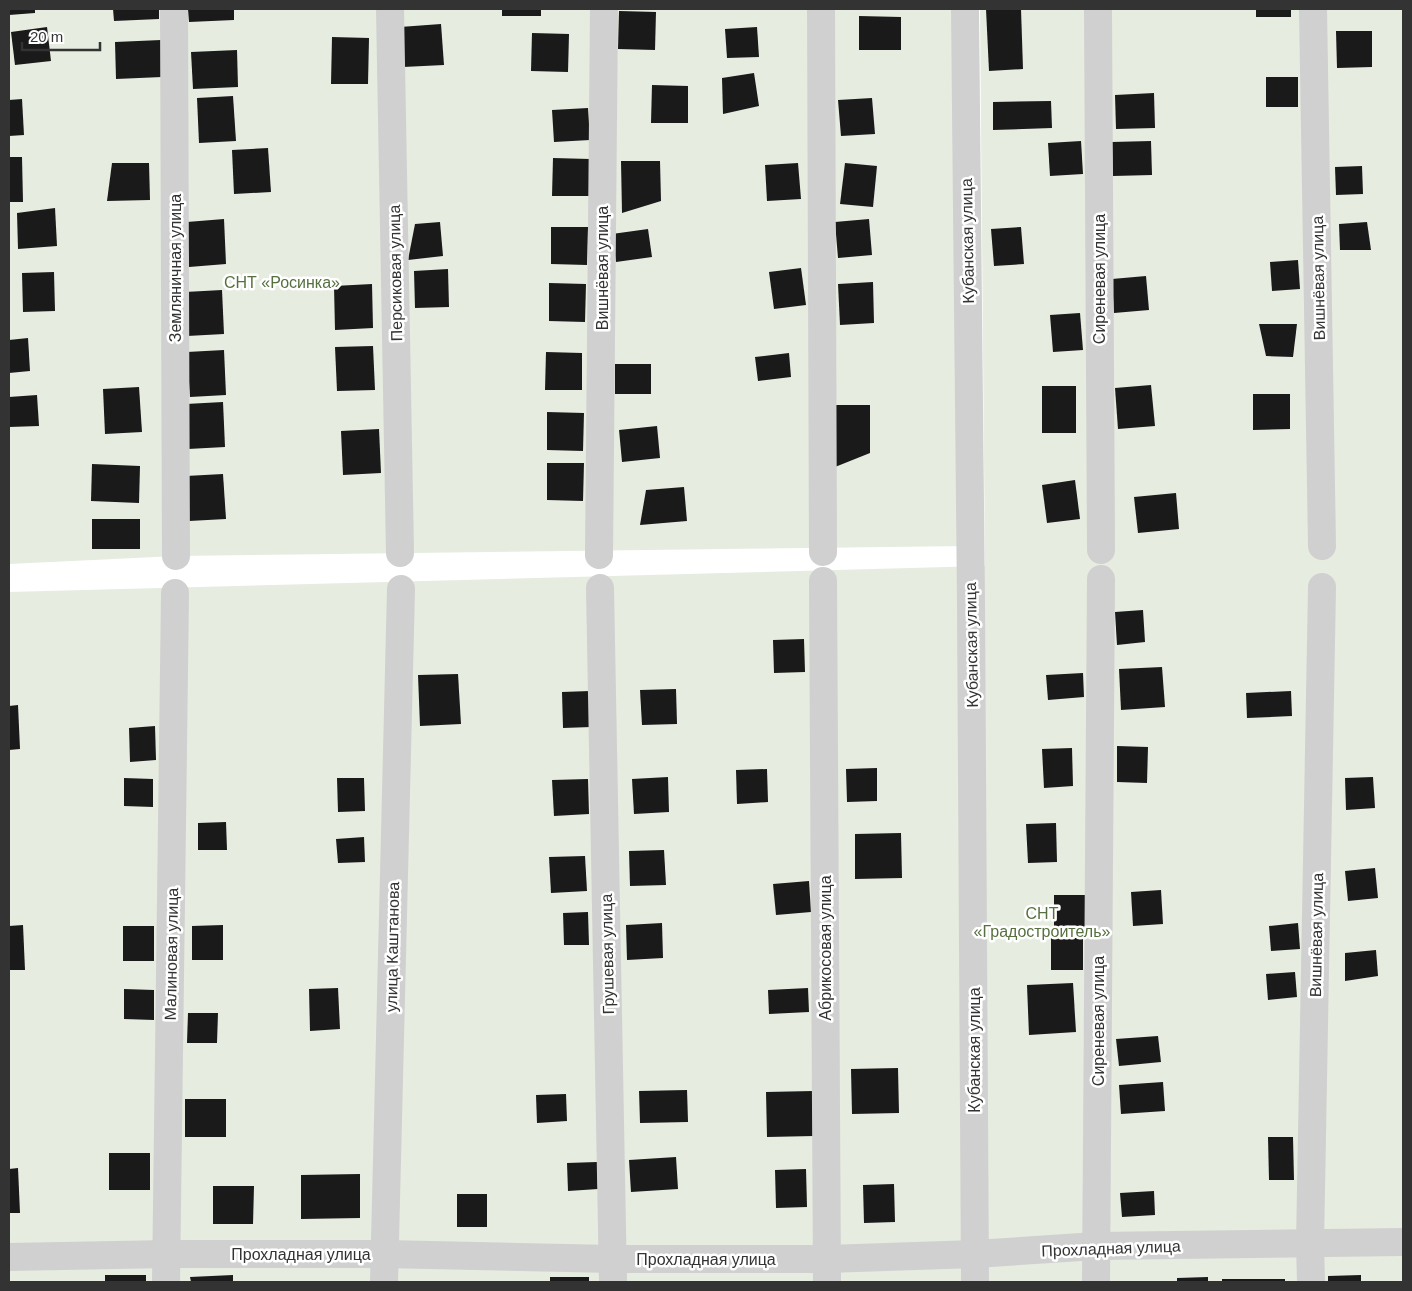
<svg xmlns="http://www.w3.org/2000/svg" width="1412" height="1291" font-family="Arial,sans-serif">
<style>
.green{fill:#e6ecdf}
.building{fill:#1a1a1a}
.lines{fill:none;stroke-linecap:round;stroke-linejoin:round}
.minor{stroke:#d0d0d0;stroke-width:28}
.labels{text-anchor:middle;stroke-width:5;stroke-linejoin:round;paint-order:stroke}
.street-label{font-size:16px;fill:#333;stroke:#fff}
.park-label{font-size:16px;fill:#56703f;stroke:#fff}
</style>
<rect width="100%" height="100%" fill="#fff"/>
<!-- green -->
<g class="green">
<polygon points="9,9 965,9 970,546 176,556 9,564"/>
<polygon points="980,9 1403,9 1403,1282 9,1282 9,592 985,566"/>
</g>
<!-- building -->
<g class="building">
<polygon points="9,9 35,9 35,13 9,15"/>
<polygon points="113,9 159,9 159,19 114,21"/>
<polygon points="188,9 234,9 234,20 189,22"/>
<rect x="502" y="9" width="39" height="7"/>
<polygon points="986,9 1021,9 1023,69 989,71"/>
<rect x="1256" y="9" width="35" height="8"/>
<polygon points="619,11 656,12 655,50 618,49"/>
<polygon points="859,16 901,17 901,50 859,50"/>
<polygon points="441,24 444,65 403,67 400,27"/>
<polygon points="47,27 51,61 15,65 11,32"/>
<polygon points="757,27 759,57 727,58 725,29"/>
<polygon points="1336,31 1372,31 1372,67 1337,68"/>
<polygon points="532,33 569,34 568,72 531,71"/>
<polygon points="332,37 369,38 368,84 331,84"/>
<polygon points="161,40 162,77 116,79 115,42"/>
<polygon points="237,50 238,87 193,89 191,52"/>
<polygon points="754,73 759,106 723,114 722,78"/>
<rect x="1266" y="77" width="32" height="30"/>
<polygon points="652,85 688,86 688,123 651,123"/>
<polygon points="1154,93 1155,128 1116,129 1115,95"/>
<polygon points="233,96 236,141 199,143 197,98"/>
<polygon points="872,98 875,134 841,136 838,100"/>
<polygon points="22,99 24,135 9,136 9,100"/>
<polygon points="1051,101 1052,128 993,130 993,102"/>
<polygon points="588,108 590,140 554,142 552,110"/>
<polygon points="1081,141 1083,174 1050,176 1048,143"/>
<polygon points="1151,141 1152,175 1113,176 1112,142"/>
<polygon points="268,148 271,192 234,194 232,150"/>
<polygon points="9,157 22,157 23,202 9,202"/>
<polygon points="553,158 590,159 589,196 552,196"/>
<polygon points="621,161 660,161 661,201 622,213"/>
<polygon points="112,163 149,163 150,200 107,201"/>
<polygon points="798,163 801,199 767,201 765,165"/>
<polygon points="845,163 877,166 873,207 840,204"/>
<polygon points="1362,166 1363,194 1336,195 1335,167"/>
<polygon points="55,208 57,246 18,249 17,213"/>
<polygon points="224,219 226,264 189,267 187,222"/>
<polygon points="869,219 872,255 838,258 835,222"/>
<polygon points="440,222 443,256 408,260 415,224"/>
<polygon points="1367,222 1371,250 1340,250 1339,224"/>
<polygon points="551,227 588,227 587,265 551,264"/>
<polygon points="1021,227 1024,264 994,266 991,229"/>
<polygon points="648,229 652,257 616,262 612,234"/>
<polygon points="1298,260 1300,289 1272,291 1270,262"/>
<polygon points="801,268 806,305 774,309 769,272"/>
<polygon points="448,269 449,307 415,308 414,271"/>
<polygon points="54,272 55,311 23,312 22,273"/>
<polygon points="1146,276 1149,310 1114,313 1112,279"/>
<polygon points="873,282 874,323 840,325 838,284"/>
<polygon points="549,283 586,284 585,322 549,321"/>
<polygon points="372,284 373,328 335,330 334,286"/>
<polygon points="222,290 224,334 187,336 185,292"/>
<polygon points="1080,313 1083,350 1053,352 1050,315"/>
<polygon points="1259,324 1297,324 1293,357 1266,356"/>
<polygon points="28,338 30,371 9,373 9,340"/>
<polygon points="373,346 375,390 337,391 335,347"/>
<polygon points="224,350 226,395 190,397 187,352"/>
<polygon points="546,352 582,353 582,390 545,390"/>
<polygon points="789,353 791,377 758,381 755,357"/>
<rect x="615" y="364" width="36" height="30"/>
<polygon points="1151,385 1155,426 1118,429 1115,388"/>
<rect x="1042" y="386" width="34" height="47"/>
<polygon points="139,387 142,432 105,434 103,389"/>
<polygon points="1253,394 1290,394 1290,429 1253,430"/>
<polygon points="37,395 39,426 9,427 9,397"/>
<polygon points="223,402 225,447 188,449 186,404"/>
<polygon points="834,405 870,405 870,453 835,467"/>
<polygon points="547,412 584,413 583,451 547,450"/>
<polygon points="657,426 660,458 622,462 619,430"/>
<polygon points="379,429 381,473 343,475 341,431"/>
<polygon points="547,463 584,463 583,501 547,500"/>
<polygon points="92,464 140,466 139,503 91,501"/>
<polygon points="223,474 226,519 189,521 186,476"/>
<polygon points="1075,480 1080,519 1047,523 1042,485"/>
<polygon points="684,487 687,521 640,525 646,490"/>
<polygon points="1176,493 1179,529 1138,533 1134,497"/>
<rect x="92" y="519" width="48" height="30"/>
<polygon points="1143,610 1145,642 1117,645 1115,612"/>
<polygon points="804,639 805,672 774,673 773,640"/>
<polygon points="1162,667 1165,707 1121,710 1119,669"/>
<polygon points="1083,673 1084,697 1048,700 1046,675"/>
<polygon points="458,674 461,724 420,726 418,675"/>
<polygon points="676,689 677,724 642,725 640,690"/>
<polygon points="590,691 591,727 563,728 562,692"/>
<polygon points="1291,691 1292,716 1247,718 1246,693"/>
<polygon points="18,705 20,749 9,750 9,706"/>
<polygon points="155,726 156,760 130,762 129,728"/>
<polygon points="1117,746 1148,747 1147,783 1117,782"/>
<polygon points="1072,748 1073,786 1044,788 1042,749"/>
<polygon points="877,768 877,801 847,802 846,769"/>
<polygon points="767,769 768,802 737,804 736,770"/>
<polygon points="668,777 669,812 634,814 632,779"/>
<polygon points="1373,777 1375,808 1346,810 1345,778"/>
<polygon points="124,778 153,779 153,807 124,806"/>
<polygon points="337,778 364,778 365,811 338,812"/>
<polygon points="588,779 589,814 554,816 552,780"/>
<polygon points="226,822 227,850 198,850 198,823"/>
<polygon points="1056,823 1057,862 1028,863 1026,824"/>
<polygon points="901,833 902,878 855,879 855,834"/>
<polygon points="364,837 365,862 338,863 336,839"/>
<polygon points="664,850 666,885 630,886 629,851"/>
<polygon points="585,856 587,891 551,893 549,857"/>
<polygon points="1375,868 1378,898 1348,901 1345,871"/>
<polygon points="809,881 811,912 776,915 773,884"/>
<polygon points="1161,890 1163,924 1133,926 1131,892"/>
<rect x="1054" y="895" width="33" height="33"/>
<polygon points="588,912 589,945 564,945 563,913"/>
<polygon points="662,923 663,958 627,960 626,925"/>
<polygon points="1298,923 1300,949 1271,951 1269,926"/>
<polygon points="23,925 25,970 9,970 9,926"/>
<polygon points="223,925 223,960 192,960 192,926"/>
<rect x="123" y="926" width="31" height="35"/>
<rect x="1051" y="938" width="32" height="32"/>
<polygon points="1376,950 1378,976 1345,981 1345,953"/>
<polygon points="1295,972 1297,997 1268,1000 1266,974"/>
<polygon points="1073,983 1076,1032 1029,1035 1027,985"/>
<polygon points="338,988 340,1029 310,1031 309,989"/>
<polygon points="808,988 809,1012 769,1014 768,990"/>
<polygon points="124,989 154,990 154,1020 124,1019"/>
<polygon points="188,1013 218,1013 217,1043 187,1043"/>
<polygon points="1158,1036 1161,1062 1119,1066 1116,1039"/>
<polygon points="898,1068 899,1113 852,1114 851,1069"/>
<polygon points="1163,1082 1165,1111 1121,1114 1119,1085"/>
<polygon points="687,1090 688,1122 640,1123 639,1091"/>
<polygon points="813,1091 814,1136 767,1137 766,1092"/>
<polygon points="566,1094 567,1121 537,1123 536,1095"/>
<rect x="185" y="1099" width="41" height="38"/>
<polygon points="1268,1137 1293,1137 1294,1180 1269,1180"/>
<rect x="109" y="1153" width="41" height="37"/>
<polygon points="676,1157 678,1189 631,1192 629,1160"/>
<polygon points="597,1162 598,1189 568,1191 567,1163"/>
<polygon points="18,1168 20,1213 9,1213 9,1169"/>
<polygon points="806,1169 807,1207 776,1208 775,1170"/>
<polygon points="360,1174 360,1218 301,1219 301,1175"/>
<polygon points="894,1184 895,1222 864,1223 863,1185"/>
<polygon points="213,1186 254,1186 253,1224 213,1224"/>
<polygon points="1154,1191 1155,1215 1122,1217 1120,1193"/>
<rect x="457" y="1194" width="30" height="33"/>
<rect x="105" y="1275" width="41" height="7"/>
<polygon points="233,1275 233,1282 191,1282 190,1277"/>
<polygon points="1361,1275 1361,1282 1328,1282 1328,1276"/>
<rect x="550" y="1277" width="39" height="5"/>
<polygon points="1208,1277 1208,1282 1177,1282 1177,1278"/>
<rect x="1222" y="1279" width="63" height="3"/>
</g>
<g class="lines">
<!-- minor -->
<g class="minor">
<polyline points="174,9 176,556"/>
<polyline points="390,9 400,553"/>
<polyline points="821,9 823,552"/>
<polyline points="965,9 971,602 975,1282"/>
<polyline points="1098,9 1101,550"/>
<polyline points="1313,9 1322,546"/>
<polyline points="599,555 604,9"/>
<polyline points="823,581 827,1282"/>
<polyline points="600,588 613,1282"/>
<polyline points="9,1257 168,1254 385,1254 614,1259 827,1259 975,1254 1096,1246 1403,1242"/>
<polyline points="166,1282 175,593"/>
<polyline points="384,1282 401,589"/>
<polyline points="1096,1282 1101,579"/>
<polyline points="1311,1282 1310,1244 1322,587"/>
</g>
</g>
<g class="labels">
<!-- street labels -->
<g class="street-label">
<text transform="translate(967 241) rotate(-91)" y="6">Кубанская улица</text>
<text transform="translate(175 268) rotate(-90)" y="6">Земляничная улица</text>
<text transform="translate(602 268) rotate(-90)" y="6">Вишнёвая улица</text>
<text transform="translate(395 273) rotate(-91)" y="6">Персиковая улица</text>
<text transform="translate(1318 278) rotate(-91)" y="6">Вишнёвая улица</text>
<text transform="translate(1099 279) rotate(-90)" y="6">Сиреневая улица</text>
<text transform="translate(971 645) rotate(-91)" y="6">Кубанская улица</text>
<text transform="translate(1316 935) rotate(-89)" y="6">Вишнёвая улица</text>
<text transform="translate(392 947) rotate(-89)" y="6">улица Каштанова</text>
<text transform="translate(825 948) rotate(-90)" y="6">Абрикосовая улица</text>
<text transform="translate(171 954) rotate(-89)" y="6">Малиновая улица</text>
<text transform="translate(607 954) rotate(-91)" y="6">Грушевая улица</text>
<text transform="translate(1098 1021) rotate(-90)" y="6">Сиреневая улица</text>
<text transform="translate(974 1050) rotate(-90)" y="6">Кубанская улица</text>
<text transform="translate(1111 1248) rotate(-2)" y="6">Прохладная улица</text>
<text x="301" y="1260">Прохладная улица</text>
<text x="706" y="1265">Прохладная улица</text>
</g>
<!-- park labels -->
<g class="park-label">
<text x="282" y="288">СНТ «Росинка»</text>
<text x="1042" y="919">СНТ<tspan x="1042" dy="18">«Градостроитель»</tspan></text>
</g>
</g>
<!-- border -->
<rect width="1412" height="1291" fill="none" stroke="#333333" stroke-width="20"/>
<!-- scale -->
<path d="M22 42v8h78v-8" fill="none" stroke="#333333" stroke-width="2.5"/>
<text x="30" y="42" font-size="15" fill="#333333" stroke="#ffffff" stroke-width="4" paint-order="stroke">20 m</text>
</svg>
